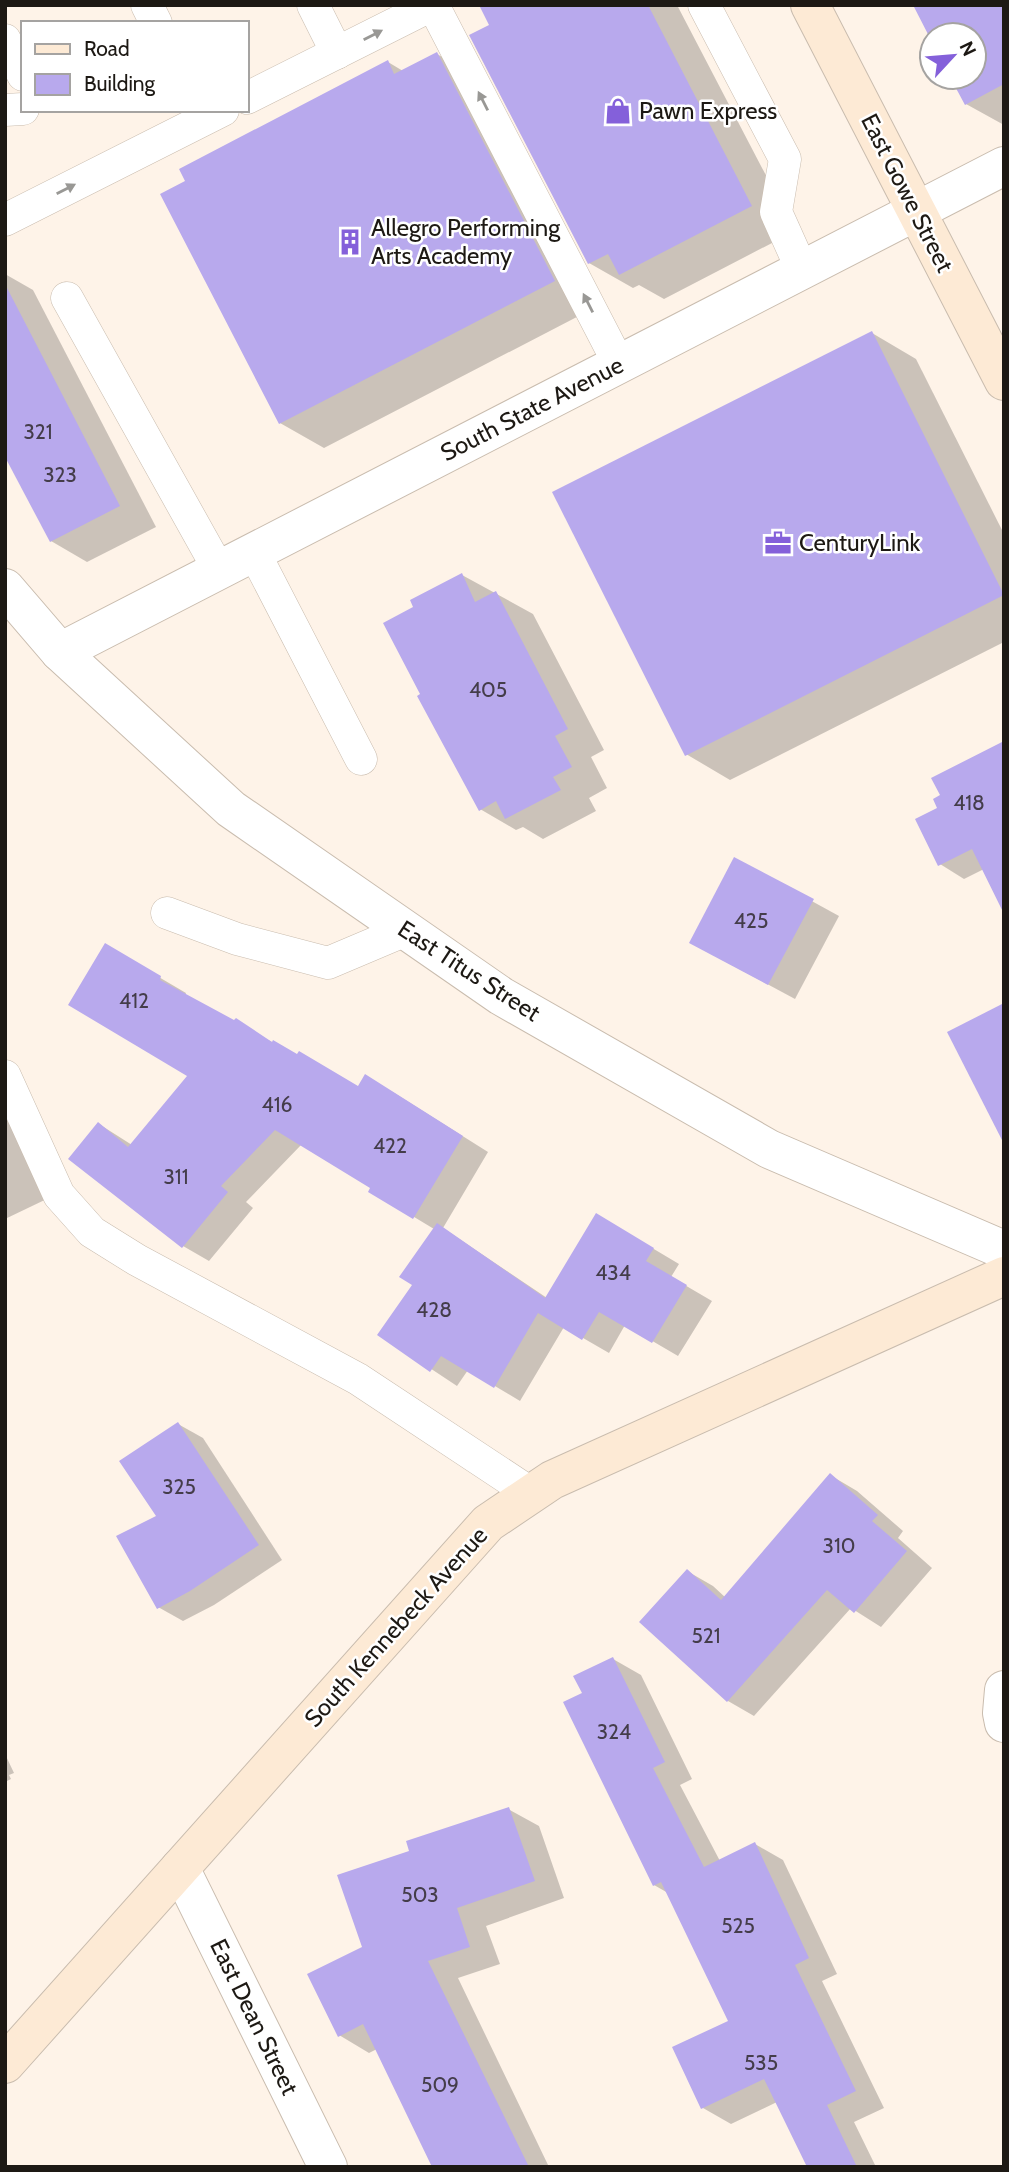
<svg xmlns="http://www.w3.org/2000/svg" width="1009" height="2172" font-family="Cabin,sans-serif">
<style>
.shadow{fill:#0003}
.building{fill:#b8a9ed}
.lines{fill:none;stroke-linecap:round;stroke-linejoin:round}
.lane-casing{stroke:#c9bcae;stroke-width:33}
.street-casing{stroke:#c9bcae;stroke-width:40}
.secondary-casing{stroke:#c9bcae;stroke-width:40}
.lane{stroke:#fff;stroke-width:32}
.street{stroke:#fff;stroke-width:38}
.secondary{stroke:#fdead5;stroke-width:38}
.oneway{fill:#999895}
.labels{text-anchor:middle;stroke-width:5;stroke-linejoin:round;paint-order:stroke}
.number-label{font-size:21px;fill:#443d4a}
.poi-label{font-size:24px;fill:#1d1914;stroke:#fff;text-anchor:start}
.street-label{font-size:24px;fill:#1d1914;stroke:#fff}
</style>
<rect width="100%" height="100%" fill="#fef3e8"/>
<!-- shadow -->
<g class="shadow">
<polygon points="509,5 677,5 795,231 664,299 639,285 633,288 589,263 492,25"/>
<polygon points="915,5 1004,5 1004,125 966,104 952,77 974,77 974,35 932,35 932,38"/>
<polygon points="437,54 480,79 598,306 324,448 280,423 388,62 403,71"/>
<polygon points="5,274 33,290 156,527 87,562 51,541 5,453"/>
<polygon points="872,333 916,359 1004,534 1004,642 730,780 686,754"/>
<polygon points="462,575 533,614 604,750 591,757 607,788 589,798 596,811 543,839 523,827 516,830 480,809 423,695 416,608"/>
<polygon points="1004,743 984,869 964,879 940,864 939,809"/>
<polygon points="735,859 839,916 795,999 717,957"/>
<polygon points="106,946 186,993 185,996 359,1088 391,1091 488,1152 443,1228 547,1298 622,1230 679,1264 671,1277 712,1301 678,1356 625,1325 609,1353 564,1327 520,1401 468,1370 457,1386 380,1335 414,1285 434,1229 371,1191 373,1187 302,1144 246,1202 253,1208 209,1261 183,1246 99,1124 132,1145 190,1075"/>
<polygon points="5,1096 53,1196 5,1219"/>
<polygon points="178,1424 203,1438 282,1560 214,1605 183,1621 158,1607 158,1517"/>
<polygon points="830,1475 857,1491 903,1531 898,1538 932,1568 881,1627 851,1608 754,1716 728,1701 687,1571 713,1586 726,1598"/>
<polygon points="613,1659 641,1675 692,1779 680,1785 720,1861 755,1844 783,1860 837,1974 822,1981 884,2108 854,2122 876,2167 803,2167 808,2165 777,2102 731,2124 703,2108 731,2021 668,1893 654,1885 584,1694"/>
<polygon points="5,1754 14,1773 9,1775 11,1779 5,1782"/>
<polygon points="508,1809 539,1826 564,1898 486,1926 500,1964 458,1978 549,2167 452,2167 377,2049 369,2053 339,2035 364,1948 411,1852"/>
</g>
<!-- building -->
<g class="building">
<polygon points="479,5 648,5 752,206 619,275 608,254 588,264 469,35 489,25"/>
<polygon points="913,5 1004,5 1004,84 965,105 950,77 974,77 974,35 932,35 932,42"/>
<polygon points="437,52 555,281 279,424 160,194 185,181 179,169 388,60 394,74"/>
<polygon points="5,284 120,506 50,542 5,457"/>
<polygon points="872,331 1004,595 685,756 552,492"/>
<polygon points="462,573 475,602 496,591 568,729 555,736 572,767 553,777 561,790 505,819 496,801 479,811 417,696 420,694 383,623 413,607 410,600"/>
<polygon points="1004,741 1004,914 972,849 938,866 915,819 937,808 933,799 940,795 931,778"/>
<polygon points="734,857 814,899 768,985 689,943"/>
<polygon points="105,943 161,976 160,980 234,1020 236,1018 272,1042 273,1040 297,1054 299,1051 358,1086 365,1074 463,1136 413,1219 368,1192 370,1188 275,1130 221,1186 228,1192 182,1248 68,1159 98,1122 128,1147 187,1076 68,1005"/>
<polygon points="1004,1003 1004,1144 947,1032"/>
<polygon points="596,1213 654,1248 646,1261 687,1285 652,1343 599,1312 582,1340 538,1313 494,1388 441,1356 430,1372 377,1335 412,1285 399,1277 437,1223 545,1298"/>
<polygon points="178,1422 259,1545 190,1591 157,1609 116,1536 156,1516 119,1461"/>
<polygon points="830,1473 878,1515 872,1521 907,1551 854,1613 827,1590 727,1702 639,1622 687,1569 721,1600"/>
<polygon points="613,1657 665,1762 653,1768 704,1867 755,1842 809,1958 795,1965 856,2091 827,2105 857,2167 807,2167 764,2079 701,2109 672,2047 728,2021 661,1882 653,1886 563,1702 582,1693 573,1676"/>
<polygon points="509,1807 535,1881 457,1908 470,1947 428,1961 529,2167 432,2167 363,2024 338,2037 307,1974 362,1947 337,1875 409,1851 406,1841"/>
</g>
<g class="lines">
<!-- lane casing -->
<g class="lane-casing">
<g id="lane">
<polyline points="147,5 156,23"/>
<polyline points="313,5 337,53"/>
<polyline points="433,5 619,364"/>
<polyline points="704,5 785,159 776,212 802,270"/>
<polyline points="5,40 23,75"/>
<polyline points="247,98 432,5"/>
<polyline points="5,110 23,109"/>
<polyline points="5,220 223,110"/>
<polyline points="67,298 219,570"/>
<polyline points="254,552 361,759"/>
<polyline points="167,913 237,939 328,963 406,930"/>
<polyline points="5,1076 59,1195 92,1232 137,1260 358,1379 532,1494"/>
</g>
</g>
<!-- street casing -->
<g class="street-casing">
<g id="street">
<polyline points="5,588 60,652 231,809 501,996 769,1149 1004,1250"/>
<polyline points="60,652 1004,166"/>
<polyline points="1004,1690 1002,1713 1004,1723"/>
<polyline points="180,1868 328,2167"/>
</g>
</g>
<!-- secondary casing -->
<g class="secondary-casing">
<g id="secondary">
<polyline points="810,5 1004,381"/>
<polyline points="5,2064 488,1523 552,1480 1004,1276"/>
</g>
</g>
<!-- lane -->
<use href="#lane" class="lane"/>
<!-- street -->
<use href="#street" class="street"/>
<!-- secondary -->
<use href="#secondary" class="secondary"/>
</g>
<!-- one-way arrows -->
<defs><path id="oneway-solid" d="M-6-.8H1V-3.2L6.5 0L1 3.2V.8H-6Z" transform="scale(1.75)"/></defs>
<g class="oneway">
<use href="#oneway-solid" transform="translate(373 35) rotate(-27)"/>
<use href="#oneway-solid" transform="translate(483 101) rotate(-117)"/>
<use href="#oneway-solid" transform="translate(66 189) rotate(-27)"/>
<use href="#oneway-solid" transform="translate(588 303) rotate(-117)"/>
</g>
<!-- icons -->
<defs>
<g id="shop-bare" transform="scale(2.1)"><path d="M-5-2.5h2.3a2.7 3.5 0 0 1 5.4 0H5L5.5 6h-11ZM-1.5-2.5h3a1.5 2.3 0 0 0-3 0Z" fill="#8460da" stroke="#fff" stroke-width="2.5" paint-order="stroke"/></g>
<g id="building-bare" transform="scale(2.1)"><path d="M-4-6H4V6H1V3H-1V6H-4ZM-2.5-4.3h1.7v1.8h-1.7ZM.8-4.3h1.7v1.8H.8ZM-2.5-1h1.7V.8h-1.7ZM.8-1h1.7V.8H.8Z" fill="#8460da" stroke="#fff" stroke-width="2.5" paint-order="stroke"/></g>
<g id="office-bare" transform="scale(2.1)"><path d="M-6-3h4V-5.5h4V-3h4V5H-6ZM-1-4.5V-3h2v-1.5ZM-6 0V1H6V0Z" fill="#8460da" stroke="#fff" stroke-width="2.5" paint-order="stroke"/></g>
</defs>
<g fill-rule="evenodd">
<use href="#shop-bare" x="618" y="111"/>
<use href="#building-bare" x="350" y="242"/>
<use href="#office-bare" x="778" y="543"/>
</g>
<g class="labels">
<!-- number labels -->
<g class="number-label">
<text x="38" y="439">321</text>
<text x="60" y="482">323</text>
<text x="488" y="697">405</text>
<text x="969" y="810">418</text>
<text x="751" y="928">425</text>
<text x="134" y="1008">412</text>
<text x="277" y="1112">416</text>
<text x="390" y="1153">422</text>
<text x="176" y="1184">311</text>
<text x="613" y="1280">434</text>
<text x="434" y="1317">428</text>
<text x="179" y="1494">325</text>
<text x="839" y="1553">310</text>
<text x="706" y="1643">521</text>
<text x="614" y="1739">324</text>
<text x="420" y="1902">503</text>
<text x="738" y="1933">525</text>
<text x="761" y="2070">535</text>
<text x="440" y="2092">509</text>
</g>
<!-- poi labels -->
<g class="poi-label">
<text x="639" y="119">Pawn Express</text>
<text x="371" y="236">Allegro Performing<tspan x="371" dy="28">Arts Academy</tspan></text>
<text x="799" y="551">CenturyLink</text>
</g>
<!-- street labels -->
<g class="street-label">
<text transform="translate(907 193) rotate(63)" y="8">East Gowe Street</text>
<text transform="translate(532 409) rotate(-27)" y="8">South State Avenue</text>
<text transform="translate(469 971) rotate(33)" y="8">East Titus Street</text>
<text transform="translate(396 1627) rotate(-48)" y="8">South Kennebeck Avenue</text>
<text transform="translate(254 2017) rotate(64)" y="8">East Dean Street</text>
</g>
</g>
<!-- border -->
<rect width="1009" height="2172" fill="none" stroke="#1d1914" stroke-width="14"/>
<!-- legend -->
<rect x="21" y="21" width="228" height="91" fill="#ffffff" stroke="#a5a3a1" stroke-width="2"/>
<rect x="35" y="44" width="35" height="10" fill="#fdead5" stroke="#a5a3a1" stroke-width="2"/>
<text x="84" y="56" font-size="21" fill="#1d1914">Road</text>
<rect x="35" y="74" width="35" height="21" fill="#b8a9ed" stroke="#a5a3a1" stroke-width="2"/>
<text x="84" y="91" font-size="21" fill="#1d1914">Building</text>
<!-- north arrow -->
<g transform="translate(953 56) rotate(64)"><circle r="33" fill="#ffffff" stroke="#a5a3a1" stroke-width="2"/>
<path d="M0-5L12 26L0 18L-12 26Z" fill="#8460da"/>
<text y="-10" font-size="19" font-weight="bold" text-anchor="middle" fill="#1d1914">N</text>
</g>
</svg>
